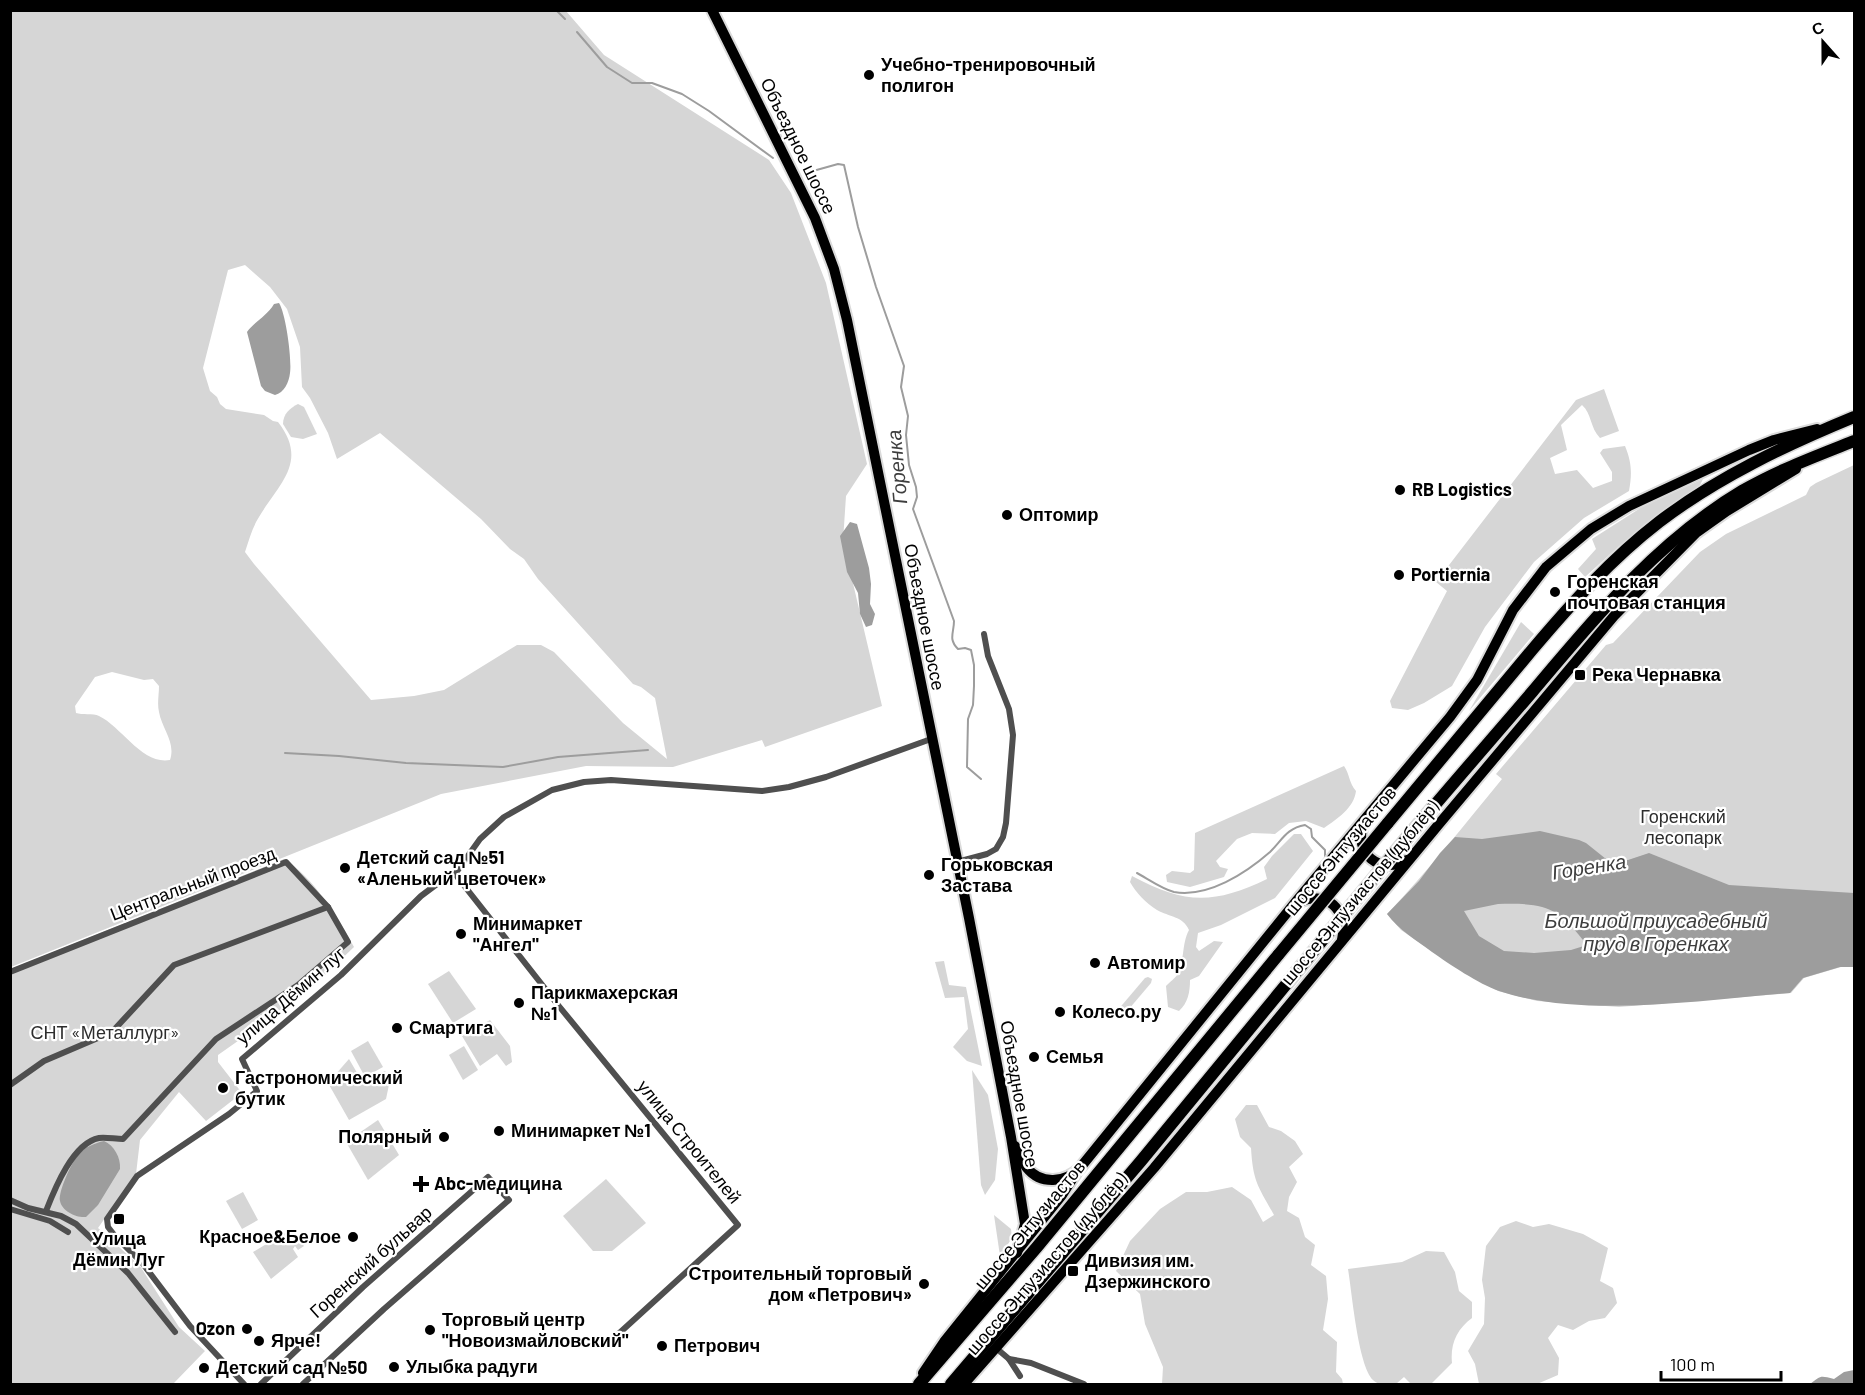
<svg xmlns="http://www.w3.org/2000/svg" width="1865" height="1395" font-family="Barlow,sans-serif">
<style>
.green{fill:#d6d6d6;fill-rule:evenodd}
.water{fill:#9d9d9d;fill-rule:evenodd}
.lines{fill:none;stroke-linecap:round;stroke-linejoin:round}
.stream{stroke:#9d9d9d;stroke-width:2}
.primary-casing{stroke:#dbdbdb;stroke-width:14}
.highway-casing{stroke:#dbdbdb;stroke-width:15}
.street{stroke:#4f4f4f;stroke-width:6}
.primary{stroke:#000;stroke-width:10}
.highway{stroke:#000;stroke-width:12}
.highway-bridge-casing{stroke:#dbdbdb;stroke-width:15;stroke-linecap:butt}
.highway-bridge{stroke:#000;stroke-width:12}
.poi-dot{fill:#000;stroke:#fff;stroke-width:2}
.labels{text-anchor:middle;stroke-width:4.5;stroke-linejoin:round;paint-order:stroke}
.poi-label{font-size:18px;font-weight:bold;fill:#000;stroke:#fff;text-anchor:start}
.street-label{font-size:18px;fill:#000;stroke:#fff}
.park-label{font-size:18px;fill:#2d2d2d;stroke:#fff}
.water-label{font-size:20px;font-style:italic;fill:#3e3e3e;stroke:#fff}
</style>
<rect width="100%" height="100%" fill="#fff"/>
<!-- green -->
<g class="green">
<path d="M11,11H566L604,55L769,160L791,193L826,283L867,464L846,496L843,541L882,706L765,747L762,740L673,767L586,766L441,794L11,967ZM245,265L270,287L287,309L300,347L302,387L310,398L328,433L337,459L380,433L481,519L510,549L524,559L538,579L633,684L641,687L655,698L667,759L623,723L554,652L541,645H517L444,690L414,696L371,700L254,564L245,552C249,540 252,528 259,517C279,483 309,462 278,422L273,421L264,415L226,409L220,404L217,397L210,391L203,368L228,270ZM112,672L144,680L153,679L159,686C159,694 157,704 159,712C162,729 176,742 170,760C142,765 122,727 99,716C93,713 82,715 76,713L75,706L95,677Z"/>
<path d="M1604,389L1619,431L1600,438C1590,428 1592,414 1582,405L1561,425L1567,450L1550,458L1555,474L1577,470L1593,488L1612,481V472L1600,453L1603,449L1625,446C1632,463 1632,474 1629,491L1584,518L1534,562L1485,627L1452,686L1424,703L1408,710L1392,708L1390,701L1447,591L1436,582L1576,400Z"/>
<path d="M298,404L304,407L317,434L303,439L291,437L283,424C283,414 290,408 298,404Z"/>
<path d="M1854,465V967H1841L1804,978L1791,993L1619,1007L1537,1001L1498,991L1445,960L1401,930L1387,914C1428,871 1465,824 1502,779L1496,774L1606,645L1613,643L1700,552L1726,534L1806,495L1810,487L1816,483Z"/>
<polygon points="1703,479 1700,485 1618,547 1585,577 1578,569 1596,549 1592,539 1642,507"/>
<polygon points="1521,622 1534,634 1469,711"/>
<path d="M1344,766C1350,775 1349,783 1356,791C1354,808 1337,819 1324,828L1306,821L1289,823L1275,834L1252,833L1237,839L1216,861L1220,867L1228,869L1224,877L1190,887L1167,882L1166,875L1172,871L1190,873L1194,870L1195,833Z"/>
<path d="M1294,834H1301L1313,851L1275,898L1221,925L1198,933L1196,947L1199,951L1214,941L1223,942L1199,976L1190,980C1190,992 1188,1003 1179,1011L1168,1007L1166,986C1170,982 1175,978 1177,975C1185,963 1181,945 1189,930C1183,916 1169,917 1157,910C1146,903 1136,893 1130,882L1132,876C1184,904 1213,905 1267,879L1264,867L1272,856Z"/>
<path d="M284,859C313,877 339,918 354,947L306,993L218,1055V1062L242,1093L206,1121L179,1092L140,1140L136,1174L98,1228L140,1266L179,1327L205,1351L173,1384H11V969Z"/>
<polygon points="944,961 949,985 966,987 982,1066 967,1061 953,1047 968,1029 964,997 945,998 935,962"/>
<polygon points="449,971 476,1009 453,1023 428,984"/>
<polygon points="1148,977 1152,979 1151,983 1123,1016 1118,1017 1117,1011 1145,978"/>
<polygon points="490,1020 510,1046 512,1062 506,1066 497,1054 480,1066 462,1036"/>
<polygon points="368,1041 383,1067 365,1077 351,1051"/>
<polygon points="464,1046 478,1070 463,1080 449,1055"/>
<polygon points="349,1059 363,1083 385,1071 390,1080 386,1099 349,1120 328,1083"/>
<polygon points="972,1070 988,1095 998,1149 995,1180 985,1195 981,1185"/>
<path d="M1246,1105H1257L1269,1127L1281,1131L1295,1141L1303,1154L1289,1167L1297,1182L1289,1197L1287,1211L1299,1218L1305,1237L1315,1245L1311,1265L1326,1276L1328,1299L1323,1330L1337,1342L1336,1372L1342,1379L1343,1384H1162L1163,1367L1145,1324L1140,1294L1116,1271L1130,1241L1160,1209L1186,1192H1207L1232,1187L1251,1200L1263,1222L1274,1215C1258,1186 1253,1182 1251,1148L1240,1137L1235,1119Z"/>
<polygon points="378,1120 399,1155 368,1180 346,1142"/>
<polygon points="606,1179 646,1223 612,1251 593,1251 563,1216"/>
<polygon points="243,1192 258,1220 242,1229 226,1201"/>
<polygon points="994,1215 1011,1229 1012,1238 1000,1256"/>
<polygon points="1516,1221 1533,1227 1549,1224 1583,1234 1608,1248 1600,1281 1613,1288 1617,1303 1605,1318 1589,1321 1573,1330 1558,1325 1548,1338 1559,1358 1558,1375 1537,1384 1479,1384 1475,1364 1468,1351 1484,1324 1485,1298 1482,1280 1486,1246 1500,1227"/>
<polygon points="293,1228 304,1246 298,1250 295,1246 293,1249 298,1257 271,1279 253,1252"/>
<path d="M1426,1251L1444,1252L1455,1272L1459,1291L1472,1302V1318C1457,1329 1450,1344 1452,1363L1431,1384H1411L1404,1377L1396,1384C1388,1385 1379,1386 1373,1380C1358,1365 1352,1293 1348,1269L1402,1262Z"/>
</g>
<!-- water -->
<g class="water">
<path d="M279,303C286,314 292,360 290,373C289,382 284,393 275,395L265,391L261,386L247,332C255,321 267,316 274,304Z"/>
<polygon points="850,522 857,524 869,568 871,584 870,604 875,614 872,625 866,627 860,614 858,593 847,572 840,536"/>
<path d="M1540,831L1579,840L1586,843L1606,859L1628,860L1649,853L1729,885L1854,893V967H1840L1803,978L1790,993C1701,1000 1584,1019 1499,991C1479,984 1449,964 1432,952C1416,940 1399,930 1387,914L1419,881L1440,853L1455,837L1482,839ZM1498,904C1546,903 1557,906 1587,945L1571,950L1534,953L1504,951L1479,936L1464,911Z"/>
<path d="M104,1141C114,1145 121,1158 120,1169L98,1205L86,1217C76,1218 62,1211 60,1201C58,1192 72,1161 79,1154C85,1147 95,1143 104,1141Z"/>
<path d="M1854,1370V1383L1810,1384C1821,1376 1819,1375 1834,1379L1844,1372Z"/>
</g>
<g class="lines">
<!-- stream -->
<g class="stream">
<polyline points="556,10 565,19"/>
<polyline points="577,32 607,67 632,83 652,83 682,94 709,111 773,158"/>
<path d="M813,171L838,164L844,165L858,227L876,287L904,366L901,387L908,416L906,435L909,465L916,487L917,497L913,509L954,621C954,633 948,639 958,649L965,648L971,650L974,665V686L973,705L968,719L967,767L981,779"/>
<polyline points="285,753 339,756 406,763 503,767 558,757 648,750"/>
<path d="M1137,873C1148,879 1162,889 1174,892C1208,898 1246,873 1270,852C1282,840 1287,828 1305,825L1311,829L1312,837L1325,850V859"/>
</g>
<!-- primary casing -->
<g class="primary-casing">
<g id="primary">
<polyline points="712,10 815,218 834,269 847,320 969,918 1011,1137 1025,1224 1017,1253"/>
<path d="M1363,824C1354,854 1379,875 1407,860"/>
<path d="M1297,903C1327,889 1348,909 1342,940"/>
<path d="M1015,1146C1019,1153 1022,1161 1027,1168C1041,1185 1065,1183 1080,1168L1294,904L1450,717L1477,680L1513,610L1546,567L1591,529L1629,506L1749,450L1774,440L1817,429"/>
<polyline points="923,1373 944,1342 1062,1195 1076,1173"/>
<polyline points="964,1384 1154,1168 1439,824 1614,616 1696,533 1727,511 1796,469"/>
</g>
</g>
<!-- highway casing -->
<g class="highway-casing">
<g id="highway">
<path d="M1387,824C1435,766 1483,708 1532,650C1571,604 1611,559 1659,522C1718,477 1786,445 1854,417"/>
<path d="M1406,839C1448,789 1491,740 1533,691C1596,616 1658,541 1742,491C1778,470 1817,456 1854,441"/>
<polyline points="919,1384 1037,1247 1279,954"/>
<polyline points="951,1384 1141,1161 1298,970"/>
</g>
</g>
<!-- street -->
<g class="street">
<polyline points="957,862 987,854 996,849 1003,837 1006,823 1013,735 1009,709 988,656 984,634"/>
<polyline points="455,874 558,1005 738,1225 615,1337"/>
<polyline points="455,874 480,839 504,817 552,790 584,782 611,780 762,791 789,787 826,777 931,739"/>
<polyline points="10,972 286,862 328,907 174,965 112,1032 44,1061 10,1085"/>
<polyline points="10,1200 28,1208 61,1216 76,1224 128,1273 175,1332"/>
<polyline points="10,1209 50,1221 68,1232"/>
<path d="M46,1211C55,1188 73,1143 99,1138C106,1137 115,1139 123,1139L216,1039L298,985L348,942L328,907"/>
<polyline points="996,1348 1009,1359 1020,1376"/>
<polyline points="1009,1359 1031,1363 1084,1384"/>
<polyline points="244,1384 190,1326 143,1264 115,1236 108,1227 107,1219 137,1176 229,1114 257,1091 242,1059 341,975 421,896 445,878 455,874"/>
<polyline points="261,1384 363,1287 488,1177 509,1200 384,1309 303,1384"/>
</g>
<!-- primary -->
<use href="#primary" class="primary"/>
<!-- highway -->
<use href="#highway" class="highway"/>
<!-- highway-bridge casing -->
<g class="highway-bridge-casing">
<g id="highway-bridge">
<polyline points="1279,954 1387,824"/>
<polyline points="1298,970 1406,839"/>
</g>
</g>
<!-- highway-bridge -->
<use href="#highway-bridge" class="highway-bridge"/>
</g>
<!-- markers -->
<g class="poi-dot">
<circle cx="869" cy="75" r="6"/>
<circle cx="1400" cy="490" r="6"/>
<circle cx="1007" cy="515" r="6"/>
<circle cx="1399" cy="575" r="6"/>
<circle cx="1555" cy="592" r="6"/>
<rect x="1574" y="669" width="12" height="12" rx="3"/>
<circle cx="345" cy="868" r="6"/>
<circle cx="929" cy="875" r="6"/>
<circle cx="461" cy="934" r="6"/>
<circle cx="1095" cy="963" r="6"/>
<circle cx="519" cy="1003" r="6"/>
<circle cx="1060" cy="1012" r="6"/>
<circle cx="397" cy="1028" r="6"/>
<circle cx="1034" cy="1057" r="6"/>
<circle cx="223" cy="1088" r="6"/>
<circle cx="499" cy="1131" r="6"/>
<circle cx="444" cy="1137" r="6"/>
<path d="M418 1175h6v6h6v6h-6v6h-6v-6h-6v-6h6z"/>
<rect x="113" y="1213" width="12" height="12" rx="3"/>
<circle cx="353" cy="1237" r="6"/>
<rect x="1067" y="1265" width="12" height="12" rx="3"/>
<circle cx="924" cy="1284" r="6"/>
<circle cx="247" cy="1329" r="6"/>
<circle cx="430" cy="1330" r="6"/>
<circle cx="259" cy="1341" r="6"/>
<circle cx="662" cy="1346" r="6"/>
<circle cx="394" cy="1367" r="6"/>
<circle cx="204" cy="1368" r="6"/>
</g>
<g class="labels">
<!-- poi labels -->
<g class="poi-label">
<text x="881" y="71">Учебно-тренировочный<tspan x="881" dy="21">полигон</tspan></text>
<text x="1412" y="496">RB Logistics</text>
<text x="1019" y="521">Оптомир</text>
<text x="1411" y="581">Portiernia</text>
<text x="1567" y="588">Горенская<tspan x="1567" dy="21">почтовая станция</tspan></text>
<text x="1592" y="681">Река Чернавка</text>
<text x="357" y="864">Детский сад №51<tspan x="357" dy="21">«Аленький цветочек»</tspan></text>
<text x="941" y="871">Горьковская<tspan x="941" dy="21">Застава</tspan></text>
<text x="473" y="930">Минимаркет<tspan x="473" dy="21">"Ангел"</tspan></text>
<text x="1107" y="969">Автомир</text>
<text x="531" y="999">Парикмахерская<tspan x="531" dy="21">№1</tspan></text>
<text x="1072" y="1018">Колесо.ру</text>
<text x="409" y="1034">Смартига</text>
<text x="1046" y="1063">Семья</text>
<text x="235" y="1084">Гастрономический<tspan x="235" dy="21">бутик</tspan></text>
<text x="511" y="1137">Минимаркет №1</text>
<text x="432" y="1143" text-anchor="end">Полярный</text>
<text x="434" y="1190">Abc-медицина</text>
<text x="341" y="1243" text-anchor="end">Красное&amp;Белое</text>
<text x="119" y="1245" text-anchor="middle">Улица<tspan x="119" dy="21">Дёмин Луг</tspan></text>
<text x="1085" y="1267">Дивизия им.<tspan x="1085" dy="21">Дзержинского</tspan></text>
<text x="912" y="1280" text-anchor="end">Строительный торговый<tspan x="912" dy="21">дом «Петрович»</tspan></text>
<text x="442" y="1326">Торговый центр<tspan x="442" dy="21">"Новоизмайловский"</tspan></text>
<text x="235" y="1335" text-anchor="end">Ozon</text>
<text x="271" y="1347">Ярче!</text>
<text x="674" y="1352">Петрович</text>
<text x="406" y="1373">Улыбка радуги</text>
<text x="216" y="1374">Детский сад №50</text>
</g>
<!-- street labels -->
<g class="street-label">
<text transform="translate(798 146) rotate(64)" y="6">Объездное шоссе</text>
<text transform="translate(924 617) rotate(79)" y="6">Объездное шоссе</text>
<text transform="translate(1341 851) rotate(-50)" y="6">шоссе Энтузиастов</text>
<text transform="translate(193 884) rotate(-21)" y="6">Центральный проезд</text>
<text transform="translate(1360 893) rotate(-50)" y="6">шоссе Энтузиастов (дублёр)</text>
<text transform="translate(291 996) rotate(-41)" y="6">улица Дёмин луг</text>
<text transform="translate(1019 1094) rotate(80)" y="6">Объездное шоссе</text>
<text transform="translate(689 1142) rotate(51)" y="6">улица Строителей</text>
<text transform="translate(1030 1225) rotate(-50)" y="6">шоссе Энтузиастов</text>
<text transform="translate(371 1262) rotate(-42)" y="6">Горенский бульвар</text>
<text transform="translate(1047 1264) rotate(-49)" y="6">шоссе Энтузиастов (дублёр)</text>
</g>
<!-- park labels -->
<g class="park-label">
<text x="1683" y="823">Горенский<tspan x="1683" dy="21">лесопарк</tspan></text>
<text x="105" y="1039">СНТ «Металлург»</text>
</g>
<!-- water labels -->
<g class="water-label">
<text transform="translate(897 467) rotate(-95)" y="7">Горенка</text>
<text transform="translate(1589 867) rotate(-9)" y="7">Горенка</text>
<text x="1656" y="928">Большой приусадебный<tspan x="1656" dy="23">пруд в Горенках</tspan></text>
</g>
</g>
<!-- border -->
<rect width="1865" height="1395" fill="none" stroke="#000000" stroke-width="24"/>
<!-- north arrow -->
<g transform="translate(1823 42) rotate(339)" stroke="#ffffff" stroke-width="4.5" paint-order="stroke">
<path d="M0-4.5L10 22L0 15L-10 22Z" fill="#000000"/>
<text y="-9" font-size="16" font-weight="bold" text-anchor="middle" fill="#000000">С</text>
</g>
<!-- scale -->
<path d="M1661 1371v9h120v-9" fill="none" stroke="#000000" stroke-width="3"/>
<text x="1670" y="1371" font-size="18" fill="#000000" stroke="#ffffff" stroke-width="4.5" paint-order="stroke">100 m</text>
</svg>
